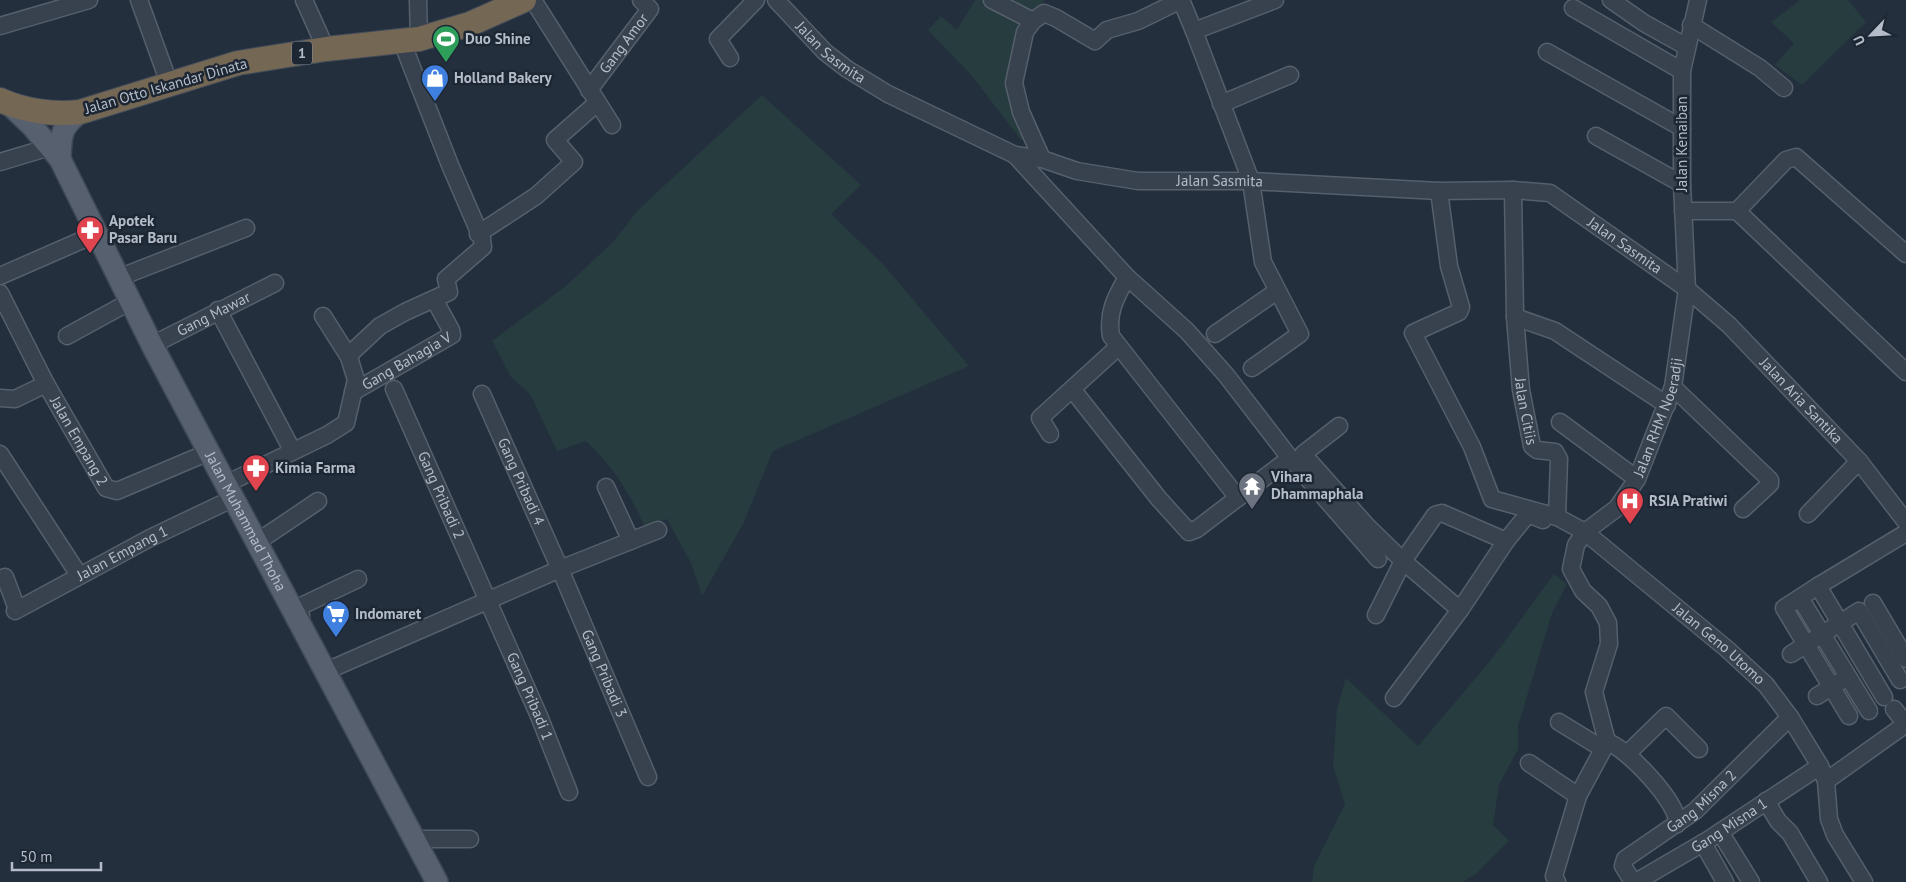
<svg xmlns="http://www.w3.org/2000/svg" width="1906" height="882" font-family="'PT Sans',sans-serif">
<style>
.green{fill:#263c3f}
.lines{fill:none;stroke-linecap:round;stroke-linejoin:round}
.minor-casing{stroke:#565f6c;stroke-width:19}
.major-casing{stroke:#414a57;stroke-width:24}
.highway-casing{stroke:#434c59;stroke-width:26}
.minor{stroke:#38414e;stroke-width:16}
.major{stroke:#56606e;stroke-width:21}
.highway{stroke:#746855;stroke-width:24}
.labels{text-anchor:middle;stroke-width:5;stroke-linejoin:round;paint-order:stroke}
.shield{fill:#1d2633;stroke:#878f9c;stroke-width:1}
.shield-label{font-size:14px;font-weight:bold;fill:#b4bcc9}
.poi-label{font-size:15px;font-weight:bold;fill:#b4bcc9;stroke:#1d2633;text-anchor:start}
.street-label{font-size:15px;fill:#b4bcc9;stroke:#1d2633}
</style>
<rect width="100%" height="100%" fill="#242f3e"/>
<!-- green -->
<g class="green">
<polygon points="975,0 1044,0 1024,42 1017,80 1033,137 1021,140 972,76 928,30 941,16 957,30"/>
<polygon points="1800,0 1848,0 1866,22 1802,85 1775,65 1794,43 1771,22"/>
<path d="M762,95L861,185L831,214L883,264L969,366L773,451L743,524L702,596L691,563L667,519L645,527C629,492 614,468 586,441L557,451L530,394L511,377L492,341L566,286L614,241L638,210Z"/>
<polygon points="1554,574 1567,584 1552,613 1518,726 1518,749 1499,785 1493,825 1509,841 1477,873 1463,882 1312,882 1314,866 1345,804 1333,766 1337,708 1346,678 1418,746 1491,660"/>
</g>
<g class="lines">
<!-- minor casing -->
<g class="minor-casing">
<g id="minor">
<polyline points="139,0 169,83"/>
<polyline points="304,0 326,49"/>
<polyline points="418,0 419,39"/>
<polyline points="533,0 612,125"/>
<path id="s1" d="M776,0L825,52L847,69L888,94L1015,155L1042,159L1077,171L1138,181H1251L1439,191L1513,190L1550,193L1687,289L1729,325L1859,461L1906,522"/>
<polyline points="992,0 1033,21"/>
<polyline points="1611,0 1644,23 1687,47"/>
<polyline points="1573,8 1682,71"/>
<polyline points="1691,25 1760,68 1784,88"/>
<polyline points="0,26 89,0"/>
<polyline points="1547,52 1682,128"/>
<polyline points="730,58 718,39 756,0"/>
<path id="s2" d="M589,90L650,9L641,0"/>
<polyline points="1221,104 1290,75"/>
<polyline points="1596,136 1682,184"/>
<polyline points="1015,155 1127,277 1187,331 1226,375 1290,458 1378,559"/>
<polyline points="1042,159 1021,112 1014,83 1025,32 1033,21 1044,13 1056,18 1095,41 1107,30 1138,21 1181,0 1194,31"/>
<polyline points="0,162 50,147"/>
<path id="s3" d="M1513,190L1515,317L1521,390L1532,446L1537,450L1555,452L1559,459L1557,517"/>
<path id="s4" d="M1439,191L1449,266L1461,307L1459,312L1413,333L1472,447L1492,499L1557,517L1585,532L1727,649L1766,685L1790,717L1820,766L1826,781L1829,819L1835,835L1864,882"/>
<polyline points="1683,211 1737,211 1906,372"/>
<polyline points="1737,211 1786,160 1796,157 1906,254"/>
<polyline points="478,234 536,196 574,162 555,140 597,103"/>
<polyline points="0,276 96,234"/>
<path d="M1127,277C1116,297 1107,312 1111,336L1238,498"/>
<polyline points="118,278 246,228"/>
<path id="s5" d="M0,293L46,384L106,488L117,491L209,452"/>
<polyline points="218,310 290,446 289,452"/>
<polyline points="1515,317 1555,331 1667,405"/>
<polyline points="1215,334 1277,291"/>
<polyline points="67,336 131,301"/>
<path id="s6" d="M152,345L275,283"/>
<polyline points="349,357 351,353 380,326 405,312 449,292 446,279 483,247 482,239 450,165 402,42"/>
<polyline points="1252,368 1300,334 1263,262 1251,181 1194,31 1275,0"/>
<polyline points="1673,387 1770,480 1770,484 1743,509"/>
<path id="s7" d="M394,389L539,716L569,792"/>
<polyline points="1072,389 1159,499 1189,532 1197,529 1290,458"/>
<path id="s8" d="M353,392L452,335L451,330L434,299"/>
<path id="s9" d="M482,394L560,569L648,777"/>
<polyline points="0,398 15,399 46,384"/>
<polyline points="1560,422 1637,479"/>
<polyline points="1339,426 1303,454 1367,526 1403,561 1376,615"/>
<polyline points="1050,434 1040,418 1118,347"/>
<polyline points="0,454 79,575"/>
<polyline points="226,484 327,435 346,423 356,380 349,357 323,316"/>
<polyline points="606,487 631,541"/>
<polyline points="1808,514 1859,461"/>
<polyline points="257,542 318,501"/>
<polyline points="0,579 5,577 17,609"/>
<polyline points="1818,586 1784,608 1849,716"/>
<polyline points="1800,598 1869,711"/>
<polyline points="1873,603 1906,659"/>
<polyline points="1460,610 1506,541 1528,514 1543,520"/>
<path id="s10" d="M15,611L150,538L234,498"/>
<polyline points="298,619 301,616 299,607 358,579"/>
<polyline points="1791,654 1859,611 1900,680"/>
<polyline points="324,672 560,569 658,530"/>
<polyline points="1817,696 1841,681"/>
<polyline points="1884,697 1818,586 1906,533"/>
<polyline points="1394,698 1460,610 1403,561 1435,515 1442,513 1506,541"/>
<polyline points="1894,709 1906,724"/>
<polyline points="1559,722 1603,749"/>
<path d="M1607,742C1626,747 1680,804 1677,824"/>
<polyline points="1627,754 1666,716 1699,749"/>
<polyline points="1529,763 1578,796"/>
<polyline points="1826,781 1906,724"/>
<polyline points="1766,801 1778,821 1790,833 1819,882"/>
<polyline points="1720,832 1751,882"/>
<polyline points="414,839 470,839"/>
<polyline points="1703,843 1725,882"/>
<path id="s11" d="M1557,882L1554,876L1578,796L1607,742L1594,692L1609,644L1608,623L1599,606L1583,591L1571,569L1576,545L1585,532L1617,508L1637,479L1673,387L1687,289L1682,184V71L1698,0"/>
<path id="s12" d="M1633,882L1623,866L1625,859L1695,811L1790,717"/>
<path id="s13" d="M1636,882L1708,840L1820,766"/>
</g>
</g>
<!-- major casing -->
<g class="major-casing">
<g id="major">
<path id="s14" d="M10,105L32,126L60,159L152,345L437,882"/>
<path d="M60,159C61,135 60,128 80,112"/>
</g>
</g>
<!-- highway casing -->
<g class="highway-casing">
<path id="highway" d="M0,100C24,111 54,115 80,112L238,63L326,49L419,39L470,24L524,0"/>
</g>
<!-- minor -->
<use href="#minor" class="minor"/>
<!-- major -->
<use href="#major" class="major"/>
<!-- highway -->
<use href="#highway" class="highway"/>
</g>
<!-- icons -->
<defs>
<g id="stadium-pin" transform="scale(1.4375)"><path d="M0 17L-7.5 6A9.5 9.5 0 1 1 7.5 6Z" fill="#2e9e5b" stroke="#1d2633"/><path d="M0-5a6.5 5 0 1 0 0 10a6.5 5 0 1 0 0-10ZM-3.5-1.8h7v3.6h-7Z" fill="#fff"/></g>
<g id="shop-pin" transform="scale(1.4375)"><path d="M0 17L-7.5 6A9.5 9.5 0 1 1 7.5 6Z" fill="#3f7fe0" stroke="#1d2633"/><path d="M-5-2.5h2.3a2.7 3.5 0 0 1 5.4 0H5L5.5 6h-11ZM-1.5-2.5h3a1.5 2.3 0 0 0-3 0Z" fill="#fff"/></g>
<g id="pharmacy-pin" transform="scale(1.4375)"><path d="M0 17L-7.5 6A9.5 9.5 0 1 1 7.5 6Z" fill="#e0444e" stroke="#1d2633"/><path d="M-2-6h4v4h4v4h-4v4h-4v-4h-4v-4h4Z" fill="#fff"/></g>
<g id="temple-pin" transform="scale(1.4375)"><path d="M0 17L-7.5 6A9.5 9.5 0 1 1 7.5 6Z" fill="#6b7280" stroke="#1d2633"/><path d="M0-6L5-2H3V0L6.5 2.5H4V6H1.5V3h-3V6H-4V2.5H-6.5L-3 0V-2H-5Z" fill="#fff"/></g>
<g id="hospital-pin" transform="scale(1.4375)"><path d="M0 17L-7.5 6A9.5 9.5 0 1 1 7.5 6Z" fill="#e0444e" stroke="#1d2633"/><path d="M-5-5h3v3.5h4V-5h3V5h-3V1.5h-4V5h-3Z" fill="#fff"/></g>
<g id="supermarket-pin" transform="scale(1.4375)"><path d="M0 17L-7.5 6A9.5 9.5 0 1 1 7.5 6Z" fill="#3f7fe0" stroke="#1d2633"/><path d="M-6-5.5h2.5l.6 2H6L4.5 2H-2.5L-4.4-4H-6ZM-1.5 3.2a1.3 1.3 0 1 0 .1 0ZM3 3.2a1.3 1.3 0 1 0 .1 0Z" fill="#fff"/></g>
</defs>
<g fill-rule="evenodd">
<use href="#stadium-pin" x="446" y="39"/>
<use href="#shop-pin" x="435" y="78"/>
<use href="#pharmacy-pin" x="90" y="230"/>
<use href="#pharmacy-pin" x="256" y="468"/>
<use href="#temple-pin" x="1252" y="486"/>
<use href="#hospital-pin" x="1630" y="501"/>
<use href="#supermarket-pin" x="336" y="614"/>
</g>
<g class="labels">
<!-- shield labels -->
<rect class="shield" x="292" y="41.5" width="20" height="23" rx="4"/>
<g class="shield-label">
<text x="302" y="58">1</text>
</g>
<!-- poi labels -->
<g class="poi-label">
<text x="465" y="44">Duo Shine</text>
<text x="454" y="83">Holland Bakery</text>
<text x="109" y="226">Apotek<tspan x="109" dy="17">Pasar Baru</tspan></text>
<text x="275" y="473">Kimia Farma</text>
<text x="1271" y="482">Vihara<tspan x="1271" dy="17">Dhammaphala</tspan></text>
<text x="1649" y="506">RSIA Pratiwi</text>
<text x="355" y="619">Indomaret</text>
</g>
<!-- street labels -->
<g class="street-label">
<text dy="5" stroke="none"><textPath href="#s2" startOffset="58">Gang Amor</textPath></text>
<text dy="5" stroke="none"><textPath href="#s1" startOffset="76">Jalan Sasmita</textPath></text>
<text transform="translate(166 86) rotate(-16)" y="5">Jalan Otto Iskandar Dinata</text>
<text transform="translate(1682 144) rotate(-90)" y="5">Jalan Kenaiban</text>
<text dy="5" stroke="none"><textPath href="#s1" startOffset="496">Jalan Sasmita</textPath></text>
<text dy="5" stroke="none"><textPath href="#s1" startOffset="918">Jalan Sasmita</textPath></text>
<text dy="5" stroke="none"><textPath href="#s6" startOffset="69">Gang Mawar</textPath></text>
<text dy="5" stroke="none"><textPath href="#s8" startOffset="62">Gang Bahagia V</textPath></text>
<text dy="5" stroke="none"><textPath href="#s1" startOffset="1154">Jalan Aria Santika</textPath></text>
<text dy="5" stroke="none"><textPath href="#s3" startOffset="222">Jalan Citiis</textPath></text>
<text dy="5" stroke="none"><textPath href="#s11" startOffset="522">Jalan RHM Noeradji</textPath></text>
<text dy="5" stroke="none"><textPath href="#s5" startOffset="168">Jalan Empang 2</textPath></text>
<text dy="5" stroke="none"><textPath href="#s9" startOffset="96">Gang Pribadi 4</textPath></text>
<text dy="5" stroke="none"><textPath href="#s7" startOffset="116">Gang Pribadi 2</textPath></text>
<text dy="5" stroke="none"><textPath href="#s14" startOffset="481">Jalan Muhammad Thoha</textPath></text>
<text dy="5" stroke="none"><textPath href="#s10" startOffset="122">Jalan Empang 1</textPath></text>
<text dy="5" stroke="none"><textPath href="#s4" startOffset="632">Jalan Geno Utomo</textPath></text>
<text dy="5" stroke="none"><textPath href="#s9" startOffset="305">Gang Pribadi 3</textPath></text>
<text dy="5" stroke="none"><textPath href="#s7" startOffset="336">Gang Pribadi 1</textPath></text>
<text dy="5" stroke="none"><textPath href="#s12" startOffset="122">Gang Misna 2</textPath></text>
<text dy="5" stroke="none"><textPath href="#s13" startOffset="109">Gang Misna 1</textPath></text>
</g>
</g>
<!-- north arrow -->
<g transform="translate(1871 35) rotate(245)" stroke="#1d2633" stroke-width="4" paint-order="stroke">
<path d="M0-4L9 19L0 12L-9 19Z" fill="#b4bcc9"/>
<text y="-8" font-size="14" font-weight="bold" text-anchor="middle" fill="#b4bcc9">U</text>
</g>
<!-- scale -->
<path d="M12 862v8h89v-8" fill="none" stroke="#b4bcc9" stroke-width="2.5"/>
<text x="20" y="862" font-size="15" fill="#b4bcc9" stroke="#1d2633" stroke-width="4" paint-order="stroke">50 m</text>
</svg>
